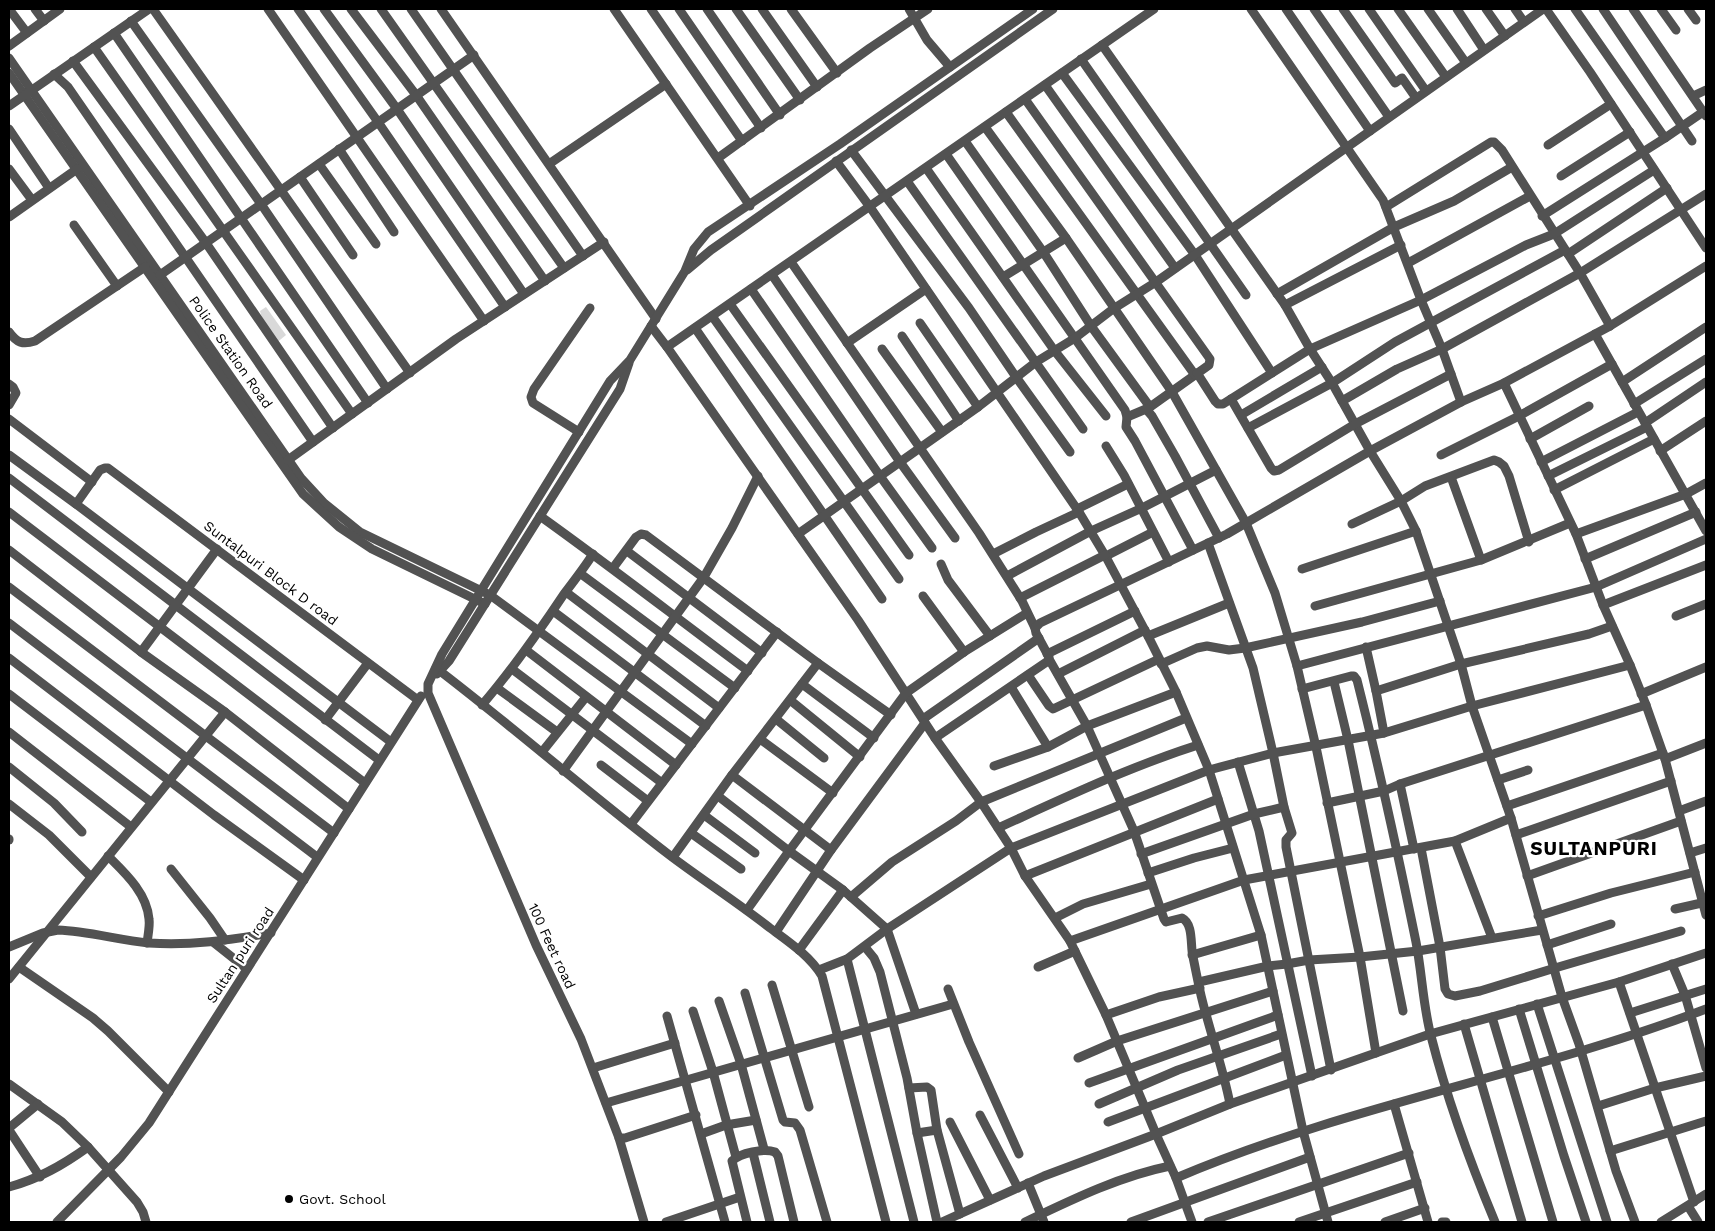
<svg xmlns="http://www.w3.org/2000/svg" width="1715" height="1231" font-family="'Work Sans',sans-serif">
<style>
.green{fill:#d9d9d9}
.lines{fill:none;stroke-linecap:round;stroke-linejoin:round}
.minor{stroke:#525252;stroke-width:9}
.poi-dot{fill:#000;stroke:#fff;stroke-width:2}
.labels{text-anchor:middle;stroke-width:4.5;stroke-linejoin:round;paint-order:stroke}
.street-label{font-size:14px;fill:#000;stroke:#fff}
.poi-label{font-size:14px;fill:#000;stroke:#fff;text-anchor:start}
.district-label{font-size:19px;font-weight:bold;letter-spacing:1px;fill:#000;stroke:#fff}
</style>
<rect width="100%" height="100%" fill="#fff"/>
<!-- green -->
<polygon class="green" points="266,307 286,335 275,344 261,315 260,311"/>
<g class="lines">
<!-- minor -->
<g class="minor">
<polyline points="9,9 27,33"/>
<polyline points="35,9 44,21"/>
<polyline points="153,9 410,373"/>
<polyline points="268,9 484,321"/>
<polyline points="298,9 378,122 505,307"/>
<polyline points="324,9 397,109 524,294"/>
<polyline points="351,9 416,95 545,281"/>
<polyline points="381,9 564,268"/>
<polyline points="411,9 583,256"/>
<polyline points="441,9 656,319"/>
<polyline points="614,9 750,206"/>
<polyline points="651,9 742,141"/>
<polyline points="679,9 761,128"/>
<polyline points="707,9 780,115"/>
<polyline points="736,9 800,100"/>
<polyline points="762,9 817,87"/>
<polyline points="791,9 837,73"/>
<polyline points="909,9 927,40 950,67"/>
<polyline points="1251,9 1383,200 1421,300 1442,349 1461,402"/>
<polyline points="1286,9 1370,131"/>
<polyline points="1314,9 1389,117"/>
<polyline points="1343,9 1395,83 1402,78 1416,98"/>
<polyline points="1369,9 1426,91"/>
<polyline points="1398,9 1446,77"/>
<polyline points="1428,9 1466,63"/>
<polyline points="1457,9 1484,50"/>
<polyline points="1486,9 1505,36"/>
<polyline points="1515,9 1524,22"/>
<polyline points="1546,9 1590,72 1706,248"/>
<polyline points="1575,9 1665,138"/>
<polyline points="1603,9 1692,141"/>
<polyline points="1633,9 1706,116"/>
<polyline points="1661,9 1676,30"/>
<polyline points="1688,9 1696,20"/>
<polyline points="131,21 261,204 387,389"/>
<polyline points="114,33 368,403"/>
<polyline points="1102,45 1285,305 1310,349 1332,383 1370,451 1401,501 1416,531 1461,664 1472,706 1511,818 1562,997 1579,1044 1616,1171 1635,1222"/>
<polyline points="9,46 60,9"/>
<polyline points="94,47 352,414"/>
<polyline points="9,58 301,478 324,503 360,532 490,595 692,744"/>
<polyline points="1081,59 1246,295"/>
<polyline points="73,61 206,243 333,428"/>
<polyline points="9,73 303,494 339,527 372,549 485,604"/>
<polyline points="1062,73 1195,255 1272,373"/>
<polyline points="54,74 68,87 313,442"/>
<polyline points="1045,85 1175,268"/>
<polyline points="1693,96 1706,90"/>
<polyline points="1025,99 1210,359 1209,365 1150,407"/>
<polyline points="9,106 149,9"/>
<polyline points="1006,112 1195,375"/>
<polyline points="985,127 1066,238 1172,392 1246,523 1275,593 1297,666 1316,747 1360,957 1376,1053"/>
<polyline points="9,129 49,188"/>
<polyline points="965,141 1044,253 1091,326 1150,407 1146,409 1152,416 1175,456 1219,538"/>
<polyline points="1548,145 1611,104"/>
<polyline points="339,149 394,232"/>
<polyline points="851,150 969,308 1016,377 1070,452"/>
<polyline points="946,154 1125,410 1127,417 1126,427 1135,441 1193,550"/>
<polyline points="718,158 870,48 928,9"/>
<polyline points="836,161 870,207 1079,512 1106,557 1148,636 1176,692 1209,770 1261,935 1303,1131 1328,1222"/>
<polyline points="319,164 376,244"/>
<polyline points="549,164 666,84"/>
<polyline points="926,168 1054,350 1106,416"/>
<polyline points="9,169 32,200"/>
<polyline points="1561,176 1630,132"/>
<polyline points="300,177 353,255"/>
<polyline points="907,181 1083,429"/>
<polyline points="1386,207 1491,142 1494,142 1502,150 1580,273 1610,326"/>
<polyline points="1542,216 1665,138 1703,112"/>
<polyline points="9,217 77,169"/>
<polyline points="74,225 117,286"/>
<polyline points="1568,254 1667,188"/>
<polyline points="791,262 979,533 1022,601 1035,628 1036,633 1049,657 1048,661 935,738"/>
<polyline points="1408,263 1530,196"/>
<polyline points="687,270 711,250 1053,9"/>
<polyline points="160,275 474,55"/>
<polyline points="772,275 900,462 955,538"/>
<polyline points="1003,277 1066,238"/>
<polyline points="751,289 880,476 932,548"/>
<polyline points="1277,294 1394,227 1454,201 1512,167"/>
<polyline points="730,304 909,555"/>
<polyline points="1285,305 1401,245"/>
<polyline points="712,316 899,579"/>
<polyline points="920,323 978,407"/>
<polyline points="651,326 667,347 858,620 935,738 981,802 1011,848 1025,876 1070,941 1106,1015 1156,1134 1176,1178 1192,1222"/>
<polyline points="695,328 882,599"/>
<path d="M9,332C17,343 23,345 35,341L145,267"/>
<polyline points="1595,334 1706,531"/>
<polyline points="902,336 959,421"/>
<polyline points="847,343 926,289"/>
<polyline points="667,347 1154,9"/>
<polyline points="882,349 942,432"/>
<polyline points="1197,373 1215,401 1218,404 1223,404 1310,349 1421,300 1526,245 1554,234 1654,170"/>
<polyline points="1622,382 1706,327"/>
<polyline points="1504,383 1576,534 1603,605 1630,665 1646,705 1665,759 1706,915"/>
<polyline points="9,384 13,387 16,393 9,405"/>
<polyline points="1231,399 1271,468 1274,471 1279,470 1355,424 1451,374"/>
<polyline points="1342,401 1397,369 1442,349 1580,273 1706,194"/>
<polyline points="1634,404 1706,359"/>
<polyline points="1241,415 1322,367"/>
<polyline points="1127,417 1146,409"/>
<polyline points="9,419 92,482"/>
<polyline points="1645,423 1706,382"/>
<polyline points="1248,428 1332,383 1395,342 1565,250"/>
<polyline points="579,432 533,403 531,397 534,389 590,308"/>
<polyline points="1530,439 1589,406"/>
<polyline points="1106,446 1124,475 1169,562"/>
<polyline points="1660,451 1706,421"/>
<polyline points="9,455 76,504"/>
<polyline points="1441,455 1519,416 1612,364"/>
<polyline points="288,460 456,339 604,242"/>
<polyline points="1541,462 1638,412"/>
<polyline points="1548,476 1647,427"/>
<polyline points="1451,477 1481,560"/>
<polyline points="9,478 379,760"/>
<polyline points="1554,490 1654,439"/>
<polyline points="1077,509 1128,484"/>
<polyline points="9,512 365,783"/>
<path d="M540,516C610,566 678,619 748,671"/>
<polyline points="1352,524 1401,501 1425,486 1494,460 1499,462 1504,466 1509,476 1529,542"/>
<polyline points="798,534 978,407 1036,362 1075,338 1113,309 1156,282 1543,9"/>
<polyline points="1576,534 1686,494 1706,483"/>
<polyline points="1208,543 1253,668 1273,753 1284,807 1292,833 1286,840 1286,847 1331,1070"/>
<polyline points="9,550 141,652 225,712 349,809"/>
<polyline points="627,551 762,653"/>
<polyline points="993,554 1036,532 1079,512"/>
<polyline points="1106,556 1153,532"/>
<polyline points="1585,559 1696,512"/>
<polyline points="941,564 948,580 990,636"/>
<polyline points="613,568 636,537 641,534 646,535 818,663 891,715"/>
<polyline points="1302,569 1416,531"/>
<polyline points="581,574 735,688"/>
<polyline points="1007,576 1091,531 1142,508 1216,470"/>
<polyline points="9,587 334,833"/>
<polyline points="566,592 719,708"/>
<polyline points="923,596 964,652"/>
<polyline points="1020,598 1105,555"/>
<polyline points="1603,605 1706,565"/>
<polyline points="1315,606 1481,560 1570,523"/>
<polyline points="553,611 706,726"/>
<polyline points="1676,616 1706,604"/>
<polyline points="9,623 317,857"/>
<polyline points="1035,628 1040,623 1227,534 1370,451 1461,402 1504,383 1610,326 1706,266"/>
<polyline points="1148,636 1229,603"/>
<polyline points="1366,647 1376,691"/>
<polyline points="526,650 676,765"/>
<polyline points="141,652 217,549"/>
<polyline points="1047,654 1135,611"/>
<polyline points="9,658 214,815 304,880"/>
<path d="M1049,659L1087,726L1134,831L1164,919L1166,922L1182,918C1194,924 1190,946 1193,957C1197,976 1200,995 1206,1014C1214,1044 1224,1073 1230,1104"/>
<polyline points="1161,664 1197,648 1207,646 1229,650 1245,648 1362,622 1440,601"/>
<polyline points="1297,666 1596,587 1706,539"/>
<path d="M436,668C516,729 592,796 672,857C704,881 738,903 770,928C789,942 810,956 822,976L886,1222"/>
<polyline points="512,669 662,783"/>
<polyline points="437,674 449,661 620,389 629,363"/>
<polyline points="1058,674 1145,630"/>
<polyline points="1028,675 1049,706 1053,709 1159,659"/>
<polyline points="1334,682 1348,740 1403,1011"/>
<polyline points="802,684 874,738"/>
<polyline points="1011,687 1048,747"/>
<polyline points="497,688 557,732"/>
<path d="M1302,689L1351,676H1354L1357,680C1379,767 1398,854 1416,942C1422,973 1423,1006 1431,1036C1447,1099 1470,1162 1495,1222"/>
<polyline points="9,694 151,802"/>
<polyline points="1641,694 1706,667"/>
<polyline points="790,700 860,757"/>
<path d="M482,705C512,670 538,633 564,594C574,581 584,568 593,554"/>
<polyline points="776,719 824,758"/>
<polyline points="923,719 1039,638"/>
<polyline points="325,720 368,663"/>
<polyline points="9,732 131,827"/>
<polyline points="1384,733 1472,706 1630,665"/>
<polyline points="760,739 833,793"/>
<polyline points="391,742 76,504 100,470 105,468 108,468 418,700"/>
<polyline points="542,752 586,697"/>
<polyline points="1665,759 1706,743"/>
<polyline points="1238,762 1259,831 1312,1076"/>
<polyline points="601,765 648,801"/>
<polyline points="994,766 1048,747 1087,726 1176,692"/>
<polyline points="9,767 54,803 82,832"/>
<polyline points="563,771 704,577 732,528 758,476"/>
<polyline points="732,775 831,850"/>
<polyline points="1498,780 1528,770"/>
<polyline points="1400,784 1414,849"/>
<polyline points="718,796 789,851 843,890 887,929 916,1014"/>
<polyline points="1327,803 1384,791 1400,784 1646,705"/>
<polyline points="9,804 49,835 91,877"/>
<polyline points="1507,806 1663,753"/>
<polyline points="1679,811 1706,801"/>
<polyline points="704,815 755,853"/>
<polyline points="631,824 777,632"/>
<path d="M998,828C1064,798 1129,767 1198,745"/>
<polyline points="691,833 741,869"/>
<polyline points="1516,835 1671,781"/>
<polyline points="9,839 9,840"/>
<polyline points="1455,841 1492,938"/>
<polyline points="1421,848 1440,947 1445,989 1448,994 1455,996 1480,991 1555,968 1681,931"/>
<polyline points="1690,853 1706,848"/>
<polyline points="1141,854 1254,814 1284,807"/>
<path d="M108,856C125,873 147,893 149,919C150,926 148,935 147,943"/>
<polyline points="673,857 732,775 818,663"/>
<polyline points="171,869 210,918 225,940"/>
<polyline points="1148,873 1194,858 1233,848"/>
<polyline points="1025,876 1218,799"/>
<polyline points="1527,876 1681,821"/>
<polyline points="851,897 892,862 956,821 981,802 1186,718"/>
<polyline points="1675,909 1706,902"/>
<polyline points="747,910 789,851 906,693 964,652 1027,613"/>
<polyline points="1538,916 1611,893 1695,872"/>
<polyline points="1055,918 1083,904 1151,884"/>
<polyline points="776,932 831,850 925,723"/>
<polyline points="1070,941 1244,880 1455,841 1511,818"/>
<polyline points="213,942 247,969"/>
<polyline points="1547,945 1611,924"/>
<path d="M9,947L43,933L58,930C88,931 118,940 149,943C190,946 230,940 271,933"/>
<polyline points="865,947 874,958 880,972 907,1078 917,1133 937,1222"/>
<polyline points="799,950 843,890"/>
<polyline points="1192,955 1261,935"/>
<polyline points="847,959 914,1222"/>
<polyline points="1672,964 1685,995 1706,1068"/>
<polyline points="19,967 93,1018 108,1031 169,1092"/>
<polyline points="1038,967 1075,951"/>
<polyline points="819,970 847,959 887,929 1011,848 1209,770 1273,753 1384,733 1376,691 1461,664 1589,634 1612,626"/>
<polyline points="9,979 225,712"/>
<polyline points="1199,982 1268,966 1287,964 1309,960 1360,957 1418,951 1542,930"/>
<polyline points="1619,982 1694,1202"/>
<polyline points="772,985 809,1107"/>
<polyline points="948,989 969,1042 1019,1154"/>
<polyline points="745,993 783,1120 785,1122 795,1123 800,1130 827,1222"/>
<polyline points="719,1001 741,1064 764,1149"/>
<polyline points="1537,1004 1607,1222"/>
<polyline points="1519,1009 1564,1156 1586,1222"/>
<polyline points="693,1011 713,1072 736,1157"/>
<polyline points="1630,1013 1706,989"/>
<polyline points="1106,1015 1159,997 1200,988"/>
<polyline points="667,1016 725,1222"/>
<polyline points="1492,1017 1553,1222"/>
<polyline points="1464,1024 1522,1222"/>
<polyline points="1078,1058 1117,1041 1273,991"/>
<polyline points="593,1068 675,1043"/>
<polyline points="1089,1083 1278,1015"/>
<polyline points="9,1084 62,1122 88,1147 137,1202 143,1212 146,1222"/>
<polyline points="909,1088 927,1087 931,1090 937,1130 960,1214"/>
<polyline points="606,1103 953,1004"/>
<polyline points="1099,1104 1178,1070 1281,1034"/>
<polyline points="1394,1104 1428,1222"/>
<polyline points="1598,1106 1655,1088 1706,1076"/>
<polyline points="980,1115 1018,1188"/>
<polyline points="950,1122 990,1200"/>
<polyline points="1108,1122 1286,1055"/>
<polyline points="9,1128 38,1104"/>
<polyline points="9,1130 40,1177"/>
<polyline points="917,1133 937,1130"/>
<polyline points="701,1134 726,1125 756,1120"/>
<polyline points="619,1138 625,1138 696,1115"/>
<polyline points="1610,1151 1706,1121"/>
<polyline points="753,1153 770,1222"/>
<path d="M1176,1178C1347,1105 1533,1075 1706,1009"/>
<polyline points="1028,1183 1044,1222"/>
<path d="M9,1187C39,1179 63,1165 88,1147"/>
<polyline points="1688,1206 1698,1222"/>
<polyline points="57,1222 121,1157 149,1123 421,696"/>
<polyline points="644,1222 619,1138 581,1039 536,945 428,693 428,684 442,654 610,381 630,360 685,271 694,249 708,232 840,144 1033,9"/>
<polyline points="666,1222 740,1197"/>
<path d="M747,1222L732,1161C740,1153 764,1148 775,1152L778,1156L794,1222"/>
<polyline points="942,1222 1044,1176 1156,1134 1230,1104 1430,1034 1619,982 1706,953"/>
<path d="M1025,1222C1071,1200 1120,1176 1170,1166"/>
<polyline points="1131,1222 1310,1157"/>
<polyline points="1208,1222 1409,1153"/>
<polyline points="1299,1222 1417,1182"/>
<polyline points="1385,1222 1425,1208"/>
<polyline points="1442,1222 1446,1222"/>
<polyline points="1661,1222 1706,1194"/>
</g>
</g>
<!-- markers -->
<circle class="poi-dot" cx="289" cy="1199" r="5"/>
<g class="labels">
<!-- street labels -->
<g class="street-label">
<text transform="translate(231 352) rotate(55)" y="5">Police Station Road</text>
<text transform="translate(271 573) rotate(37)" y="5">Suntalpuri Block D road</text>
<text transform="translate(552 946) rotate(65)" y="5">100 Feet road</text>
<text transform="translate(240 955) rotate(-57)" y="5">Sultan puri road</text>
</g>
<!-- poi labels -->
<g class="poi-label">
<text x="299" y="1204">Govt. School</text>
</g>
<!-- district labels -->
<g class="district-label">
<text x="1594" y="855">SULTANPURI</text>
</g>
</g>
<!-- border -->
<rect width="1715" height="1231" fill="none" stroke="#000000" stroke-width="20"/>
</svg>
